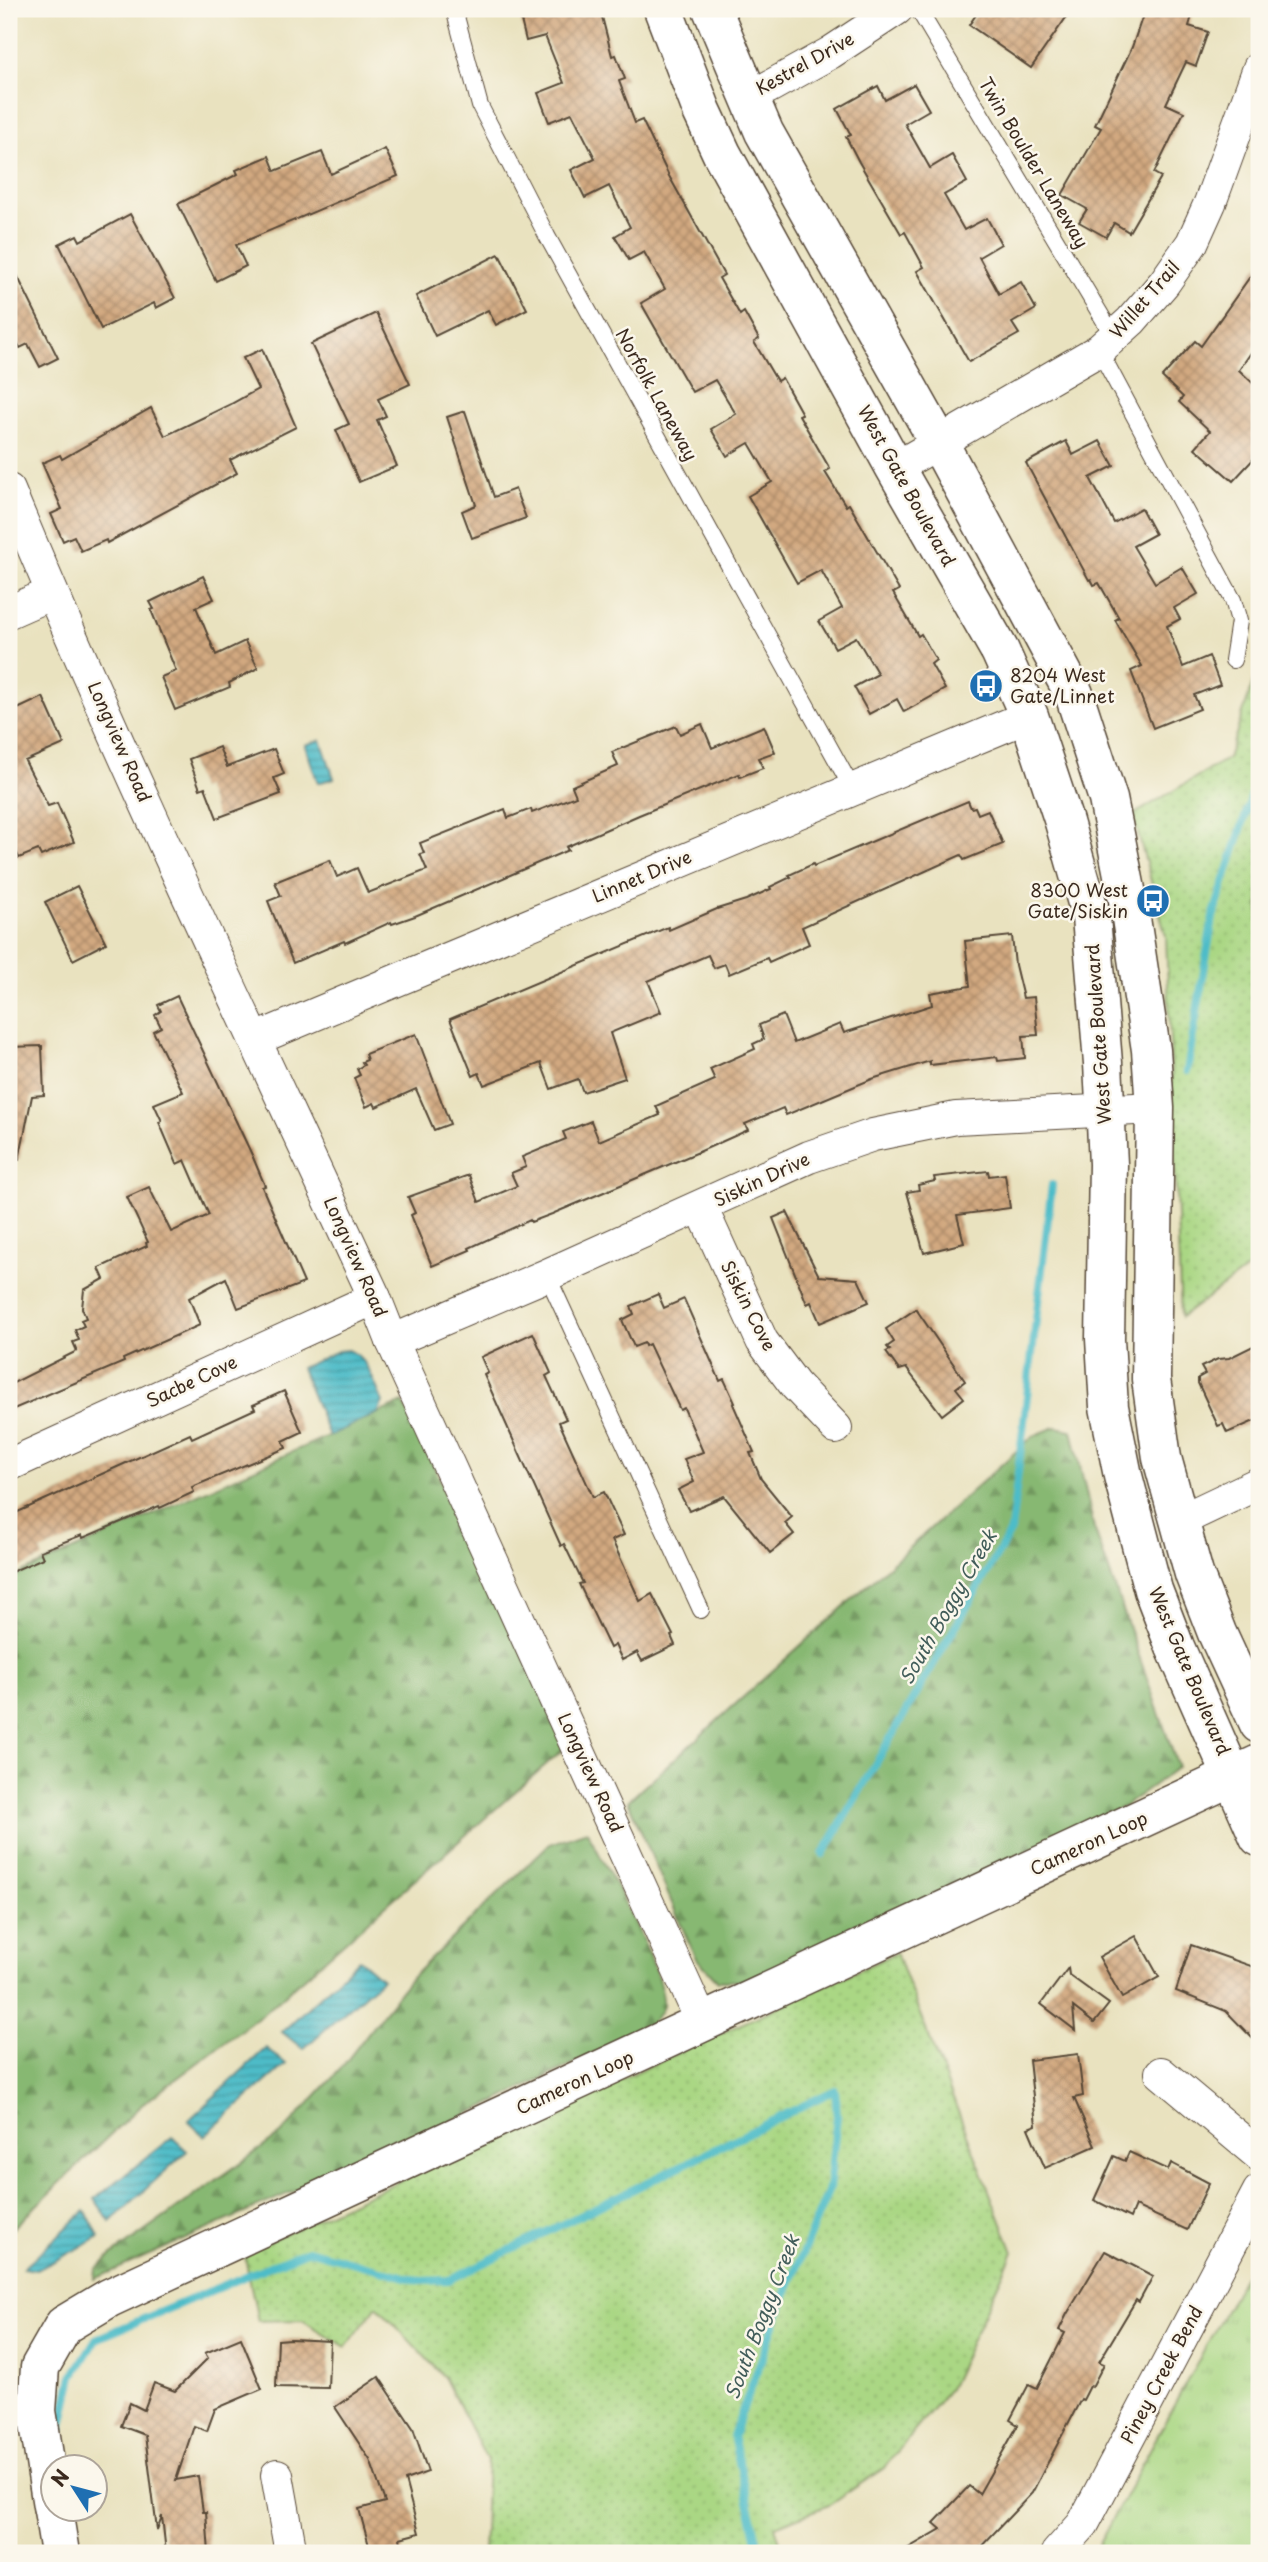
<svg xmlns="http://www.w3.org/2000/svg" width="1268" height="2562" font-family="'Playpen Sans',sans-serif">
<style>
.grass{fill:url(#grass-dots);stroke:#728051;stroke-width:2}
.forest{fill:url(#forest-firs);stroke:#617148;stroke-width:2}
.park{fill:url(#park-tufts);stroke:#728051;stroke-width:2}
.water{fill:url(#water-rules);stroke:#447373;stroke-width:2}
.lines{fill:none;stroke-linecap:round;stroke-linejoin:round}
.stream{stroke:#4ebcc8;stroke-width:8}
.building{fill:url(#building-cross-hatch)}
.lane-casing{stroke:#554636;stroke-width:18}
.street-casing{stroke:#554636;stroke-width:34}
.secondary-casing{stroke:#554636;stroke-width:41}
.lane{stroke:#fff;stroke-width:16}
.street{stroke:#fff;stroke-width:32}
.secondary{stroke:#fff;stroke-width:38}
.labels{text-anchor:middle;stroke-width:5;stroke-linejoin:round;paint-order:stroke}
.street-label{font-size:18px;fill:#3b2a1e;stroke:#fbf7ec}
.poi-label{font-size:18px;fill:#3b2a1e;stroke:#fbf7ec;text-anchor:start}
.water-label{font-size:19px;font-style:italic;fill:#425d5a;stroke:#fbf7ec}
</style>
<defs>
<pattern id="grass-dots" width="8" height="8" patternUnits="userSpaceOnUse" patternTransform="scale(1.75)"><rect width="8" height="8" fill="#aad784"/><path d="M2 2h.1M6 6h.1" fill="none" stroke="#93b972" stroke-width="1.8" stroke-linecap="round"/></pattern>
<pattern id="forest-firs" width="22" height="20" patternUnits="userSpaceOnUse" patternTransform="scale(1.75)"><rect width="22" height="20" fill="#87b872"/><path d="M5 1l3.5 6h-7zM16 11l3.5 6h-7z" fill="#70965d"/></pattern>
<pattern id="park-tufts" width="24" height="20" patternUnits="userSpaceOnUse" patternTransform="scale(1.75)"><rect width="24" height="20" fill="#aad784"/><path d="M3 7l-1-3M5 7V3M7 7l1-3M15 17l-1-3M17 17v-4M19 17l1-3" fill="none" stroke="#93b972"/></pattern>
<pattern id="water-rules" width="6" height="5" patternUnits="userSpaceOnUse" patternTransform="scale(1.75)"><rect width="6" height="5" fill="#4ebcc8"/><path d="M0 2.5h6" fill="none" stroke="#4299a2"/></pattern>
<pattern id="building-cross-hatch" width="8" height="8" patternUnits="userSpaceOnUse" patternTransform="scale(1.75)"><rect width="8" height="8" fill="#d2a980"/><path d="M0 0l8 8M0 8l8-8" fill="none" stroke="#ac8a68"/></pattern>
</defs>
<rect width="100%" height="100%" fill="#fbf7ec"/>
<filter id="ink" filterUnits="userSpaceOnUse"><feTurbulence type="fractalNoise" baseFrequency=".0143" numOctaves="2"/><feDisplacementMap in="SourceGraphic" scale="14" xChannelSelector="R" yChannelSelector="G"/><feConvolveMatrix kernelMatrix="1 2 1 2 8 2 1 2 1" color-interpolation-filters="sRGB"/></filter>
<filter id="wash" filterUnits="userSpaceOnUse"><feTurbulence type="fractalNoise" baseFrequency=".00686" numOctaves="4" result="noise"/><feDisplacementMap in="SourceGraphic" scale="28" xChannelSelector="R" yChannelSelector="G"/><feGaussianBlur stdDeviation="1.57" result="paint"/><feColorMatrix in="noise" values="0 0 0 0 0 0 0 0 0 0 0 0 0 0 0 0 0 1.4 0 .05"/><feComposite in="paint" operator="in"/></filter>
<g filter="url(#wash)">
<rect width="100%" height="100%" fill="#e9e2bf"/>
<!-- grass -->
<g class="grass">
<polygon points="1259,665 1259,1260 1181,1317 1166,936 1133,815 1228,758"/>
<polygon points="896,1953 1013,2252 949,2389 884,2468 829,2505 775,2526 783,2553 721,2553 718,2543 697,2553 483,2553 487,2460 444,2377 377,2306 346,2347 302,2320 258,2321 244,2252"/>
</g>
<!-- forest -->
<g class="forest">
<polygon points="403,1402 567,1746 265,2012 139,2107 9,2232 9,1579"/>
<polygon points="1055,1427 1072,1430 1094,1528 1178,1767 1125,1806 747,1981 718,1981 695,1957 628,1801 1033,1436"/>
<path d="M587,1831C604,1864 666,1973 663,2005C662,2013 653,2021 648,2027L497,2101L95,2279L96,2269L116,2252L281,2134L338,2072L408,1981L549,1844Z"/>
<polygon points="9,2363 13,2368 13,2398 9,2421"/>
</g>
<!-- park -->
<polygon class="park" points="1259,2248 1259,2553 1094,2553"/>
<!-- water -->
<g class="water">
<polygon points="321,740 334,778 318,783 305,745"/>
<path d="M348,1350C368,1357 374,1384 383,1402L378,1413L329,1436L301,1368L338,1351Z"/>
<polygon points="359,1959 382,1979 303,2049 282,2032"/>
<polygon points="266,2048 286,2064 204,2136 188,2121"/>
<polygon points="172,2137 187,2151 110,2222 95,2199"/>
<polygon points="85,2211 100,2237 37,2270 23,2268"/>
</g>
<g class="lines">
<!-- stream -->
<g class="stream">
<polyline points="1187,1071 1213,917 1259,773"/>
<polyline points="823,1854 1011,1531 1052,1185"/>
<polyline points="61,2429 73,2376 96,2339 308,2250 420,2281 449,2280 835,2090 837,2116 829,2189 782,2303 733,2436 760,2553"/>
</g>
</g>
<g id="blocks">
<!-- building -->
<g class="building">
<polygon points="533,9 600,9 612,56 616,55 625,79 619,81 635,123 642,120 669,176 724,275 719,278 740,315 744,312 759,339 754,342 777,381 782,378 802,414 799,415 830,469 825,472 846,506 849,504 899,590 893,593 918,636 921,634 936,660 931,664 945,689 904,712 897,699 869,714 854,687 878,674 856,637 835,648 819,621 842,608 821,570 797,583 748,496 772,482 749,443 727,456 711,429 736,414 715,380 692,392 641,303 665,289 644,252 629,260 615,236 630,227 609,186 585,198 571,170 595,158 572,113 549,122 538,93 564,83 545,36 526,41 519,12"/>
<polygon points="980,9 1072,9 1031,68 969,25"/>
<polygon points="1145,9 1172,9 1192,16 1189,26 1208,32 1196,66 1186,62 1166,104 1184,112 1154,173 1161,177 1129,232 1114,223 1106,237 1079,222 1087,209 1062,195 1101,128 1095,125 1132,47"/>
<polygon points="914,84 929,110 905,124 930,168 952,155 967,182 944,195 964,230 987,218 1001,244 979,257 999,294 1021,282 1036,309 1012,323 1019,334 969,362 917,271 924,267 905,232 901,234 859,162 846,137 851,135 837,109 878,86 885,100"/>
<polygon points="385,149 398,176 236,245 246,266 216,281 178,204 238,174 236,170 269,156 275,171 322,152 331,174"/>
<polygon points="130,214 175,298 156,308 154,303 101,329 59,244 77,235 80,241"/>
<polygon points="499,254 527,309 496,325 488,310 435,336 416,296"/>
<polygon points="9,259 58,358 40,367 28,344 20,348 9,326 16,320 9,306"/>
<polygon points="1259,264 1259,341 1239,370 1259,389 1259,453 1233,481 1195,448 1210,431 1179,402 1183,397 1162,377 1195,341 1201,346"/>
<polygon points="376,313 410,384 378,399 386,416 377,420 397,466 359,482 336,430 349,424 311,344"/>
<polygon points="262,349 296,427 230,460 237,473 107,543 106,540 81,551 74,536 63,541 51,514 62,509 42,463 60,455 62,459 151,408 165,436 231,404 258,389 243,358"/>
<polygon points="465,411 494,497 515,489 526,518 472,538 462,511 476,505 447,417"/>
<polygon points="1066,441 1073,455 1100,441 1114,466 1090,478 1114,523 1141,508 1155,534 1133,546 1155,583 1182,567 1198,594 1174,608 1180,619 1167,626 1183,667 1209,656 1220,685 1194,695 1200,709 1153,728 1131,671 1142,666 1115,620 1119,618 1099,583 1094,585 1091,579 1089,580 1026,463"/>
<polygon points="203,576 214,599 196,607 216,655 245,641 258,668 229,683 230,687 175,710 161,677 176,671 151,610 154,609 150,602"/>
<polygon points="43,697 64,744 25,761 48,806 57,803 74,842 41,856 38,850 19,858 9,833 9,713"/>
<polygon points="702,724 712,748 764,726 775,752 758,758 763,768 740,777 739,774 639,815 566,847 568,850 415,916 392,924 391,922 345,943 344,941 293,963 268,901 281,896 275,882 330,860 337,877 357,868 368,893 427,870 420,854 424,853 420,843 505,809 508,818 531,809 532,813 576,796 572,786 618,766 612,752 676,726 680,734"/>
<polygon points="219,747 227,767 274,749 284,774 274,778 281,794 217,818 205,787 200,789 189,759"/>
<polygon points="968,801 971,808 975,807 978,814 988,810 1003,844 964,860 961,855 802,927 809,944 769,962 767,958 729,974 725,964 714,968 708,955 648,981 661,1012 610,1033 625,1078 583,1092 578,1079 551,1089 541,1063 484,1085 479,1073 473,1076 450,1019 668,927 669,930 717,909 746,900 771,889 770,887 791,877 789,875 813,864 814,866"/>
<polygon points="77,886 106,943 73,960 45,902"/>
<polygon points="1012,936 1015,965 1023,998 1034,997 1038,1035 1023,1036 1025,1058 998,1061 997,1057 930,1065 930,1061 872,1079 786,1115 783,1108 745,1124 748,1130 701,1151 552,1214 531,1222 530,1220 469,1248 470,1250 432,1266 411,1215 415,1213 408,1197 469,1175 479,1202 517,1186 511,1173 526,1167 522,1157 566,1139 563,1132 591,1121 599,1141 660,1115 656,1106 715,1080 710,1069 755,1049 753,1044 764,1039 759,1025 783,1015 794,1043 840,1024 844,1033 932,1005 930,993 970,986 965,941"/>
<polygon points="177,996 252,1155 265,1186 262,1187 304,1283 238,1308 226,1278 189,1298 200,1325 123,1359 124,1362 9,1411 9,1385 77,1351 73,1342 79,1340 75,1330 84,1326 81,1320 86,1318 82,1308 84,1290 104,1279 99,1268 147,1246 146,1243 148,1242 127,1197 149,1187 171,1232 209,1215 185,1160 177,1164 159,1122 162,1121 154,1104 183,1092 153,1031 161,1027 155,1015 161,1011 158,1005"/>
<polygon points="416,1034 450,1124 434,1130 416,1089 376,1107 374,1103 366,1107 354,1078 360,1075 357,1069 364,1065 362,1062 367,1060 365,1054"/>
<polygon points="42,1046 44,1095 32,1096 19,1160 9,1159 9,1047"/>
<polygon points="988,1171 989,1176 1005,1174 1010,1208 957,1215 964,1243 924,1253 907,1192 919,1190 918,1185 935,1181 934,1177"/>
<polygon points="787,1212 819,1276 858,1279 869,1302 820,1323 811,1302 807,1304 773,1218"/>
<polygon points="658,1294 664,1308 684,1299 720,1381 724,1379 735,1403 733,1404 754,1452 750,1453 761,1479 792,1517 785,1523 794,1534 770,1553 724,1496 689,1511 678,1490 694,1482 684,1459 703,1452 684,1408 680,1410 649,1344 645,1346 644,1343 634,1347 622,1320 634,1314 631,1306"/>
<polygon points="916,1309 965,1381 956,1388 964,1398 942,1415 906,1368 899,1370 886,1352 890,1350 887,1347 894,1342 886,1329"/>
<polygon points="533,1333 551,1373 546,1376 566,1419 559,1422 593,1497 604,1492 624,1535 612,1540 640,1601 652,1594 673,1635 671,1636 675,1645 642,1661 637,1652 622,1660 615,1645 610,1648 579,1584 583,1583 564,1544 561,1546 484,1375 488,1373 481,1357"/>
<polygon points="1259,1343 1259,1419 1227,1433 1223,1424 1218,1426 1198,1383 1198,1378 1205,1374 1201,1367 1218,1359 1229,1358"/>
<polygon points="284,1391 302,1432 283,1441 286,1448 192,1487 194,1492 160,1508 159,1506 83,1538 82,1535 40,1551 43,1558 9,1573 9,1516 190,1434 192,1438 255,1409 253,1405"/>
<polygon points="1136,1936 1159,1977 1122,1998 1099,1957"/>
<polygon points="1191,1945 1254,1967 1259,1972 1259,2045 1226,2011 1176,1991"/>
<polygon points="1068,1968 1069,1975 1109,2004 1094,2023 1073,2007 1075,2030 1041,2004"/>
<polygon points="1078,2054 1083,2096 1074,2098 1095,2146 1045,2168 1028,2128 1036,2125 1029,2060"/>
<polygon points="1129,2152 1168,2170 1171,2163 1209,2183 1187,2230 1135,2206 1130,2218 1094,2200 1114,2156 1125,2161"/>
<polygon points="1105,2251 1153,2276 1139,2302 1136,2300 1099,2362 1104,2364 1092,2387 1090,2386 1083,2400 1081,2399 1032,2493 975,2553 900,2553 941,2529 934,2523 969,2486 979,2494 1018,2425 1010,2420 1029,2384 1037,2388 1065,2333 1059,2330 1067,2314"/>
<polygon points="241,2338 262,2389 215,2409 207,2431 194,2426 176,2480 198,2476 203,2512 206,2512 209,2553 166,2553 162,2516 157,2530 145,2435 121,2426 130,2403 144,2410 154,2383 175,2391 208,2358 205,2353"/>
<polygon points="291,2339 330,2341 328,2388 276,2387 278,2340"/>
<polygon points="379,2377 413,2428 428,2472 405,2480 419,2533 400,2538 403,2553 371,2553 359,2509 385,2502 370,2460 335,2407"/>
</g>
</g>
</g>
<g filter="url(#ink)">
<use href="#blocks" fill-opacity="0" stroke="#554636" stroke-width="2"/>
<g class="lines">
<!-- lane casing -->
<g class="lane-casing">
<g id="lane">
<polyline points="454,9 480,106 547,236 852,788"/>
<polyline points="918,9 1114,337"/>
<polyline points="1099,350 1233,600 1239,621 1233,660"/>
<polyline points="547,1275 701,1610"/>
</g>
</g>
<!-- street casing -->
<g class="street-casing">
<g id="street">
<polyline points="747,95 767,88 830,53 897,9"/>
<polyline points="895,468 1099,350 1131,321 1164,283 1192,243 1210,203 1259,68"/>
<path d="M9,490C122,763 251,1030 375,1298L392,1341L703,2024"/>
<polyline points="9,612 52,593"/>
<polyline points="256,1039 1029,716"/>
<polyline points="701,1207 762,1341 795,1385 836,1428"/>
<polyline points="392,1341 547,1275 809,1157 873,1135 956,1118 1155,1108"/>
<polyline points="9,1465 375,1298"/>
<polyline points="1179,1521 1259,1483"/>
<polyline points="1161,2073 1259,2155"/>
<polyline points="277,2475 291,2553"/>
<polyline points="1057,2553 1083,2524 1259,2191"/>
</g>
</g>
<!-- secondary casing -->
<g class="secondary-casing">
<g id="secondary">
<polyline points="663,9 702,111 722,154 895,468 1000,651 1029,716 1064,822 1091,917 1103,1063 1108,1164 1105,1339 1109,1407 1123,1476 1153,1590 1175,1647 1259,1837"/>
<polyline points="712,9 764,132 938,441 1074,694 1108,799 1129,905 1151,1050 1155,1108 1151,1379 1162,1458 1194,1574 1217,1633 1259,1724"/>
<polyline points="52,2506 37,2411 40,2367 64,2325 109,2298 1259,1764"/>
<polyline points="53,2510 60,2553"/>
</g>
</g>
<!-- lane -->
<use href="#lane" class="lane"/>
<!-- street -->
<use href="#street" class="street"/>
<!-- secondary -->
<use href="#secondary" class="secondary"/>
</g>
</g>
<!-- icons -->
<defs>
<g id="bus-disc" transform="scale(1.75)"><circle r="9.5" fill="#1f6fb2" stroke="#fbf7ec"/><path d="M-5-6H5V4H4V6H2V4H-2V6H-4V4H-5ZM-3.5-4V0h7V-4ZM-3.5 1.2v1.5H-2V1.2ZM2 1.2v1.5H3.5V1.2Z" fill="#fff"/></g>
</defs>
<g fill-rule="evenodd">
<use href="#bus-disc" x="986" y="686"/>
<use href="#bus-disc" x="1153" y="901"/>
</g>
<g class="labels">
<!-- street labels -->
<g class="street-label">
<text transform="translate(805 64) rotate(-29)" y="6">Kestrel Drive</text>
<text transform="translate(1033 163) rotate(59)" y="6">Twin Boulder Laneway</text>
<text transform="translate(1145 300) rotate(-49)" y="6">Willet Trail</text>
<text transform="translate(656 395) rotate(61)" y="6">Norfolk Laneway</text>
<text transform="translate(906 486) rotate(61)" y="6">West Gate Boulevard</text>
<text transform="translate(119 742) rotate(66)" y="6">Longview Road</text>
<text transform="translate(642 877) rotate(-23)" y="6">Linnet Drive</text>
<text transform="translate(1099 1034) rotate(-94)" y="6">West Gate Boulevard</text>
<text transform="translate(762 1180) rotate(-25)" y="6">Siskin Drive</text>
<text transform="translate(355 1257) rotate(66)" y="6">Longview Road</text>
<text transform="translate(748 1306) rotate(63)" y="6">Siskin Cove</text>
<text transform="translate(192 1382) rotate(-25)" y="6">Sacbe Cove</text>
<text transform="translate(1189 1671) rotate(67)" y="6">West Gate Boulevard</text>
<text transform="translate(590 1773) rotate(65)" y="6">Longview Road</text>
<text transform="translate(1089 1844) rotate(-25)" y="6">Cameron Loop</text>
<text transform="translate(575 2083) rotate(-25)" y="6">Cameron Loop</text>
<text transform="translate(1162 2375) rotate(-62)" y="6">Piney Creek Bend</text>
</g>
<!-- poi labels -->
<g class="poi-label">
<text x="1010" y="682">8204 West<tspan x="1010" dy="21">Gate/Linnet</tspan></text>
<text x="1128" y="897" text-anchor="end">8300 West<tspan x="1128" dy="21">Gate/Siskin</tspan></text>
</g>
<!-- water labels -->
<g class="water-label">
<text transform="translate(948 1607) rotate(-60)" y="7">South Boggy Creek</text>
<text transform="translate(762 2317) rotate(-69)" y="7">South Boggy Creek</text>
</g>
</g>
<!-- margin -->
<rect width="1268" height="2562" fill="none" stroke="#fbf7ec" stroke-width="35"/>
<!-- north arrow -->
<g transform="translate(74 2488) rotate(306)"><circle r="33" fill="#fbf7ec" stroke="#aea59a" stroke-width="2"/>
<path d="M0-5L12 26L0 18L-12 26Z" fill="#1f6fb2"/>
<text y="-10" font-size="19" font-weight="bold" text-anchor="middle" fill="#3b2a1e">N</text>
</g>
</svg>
